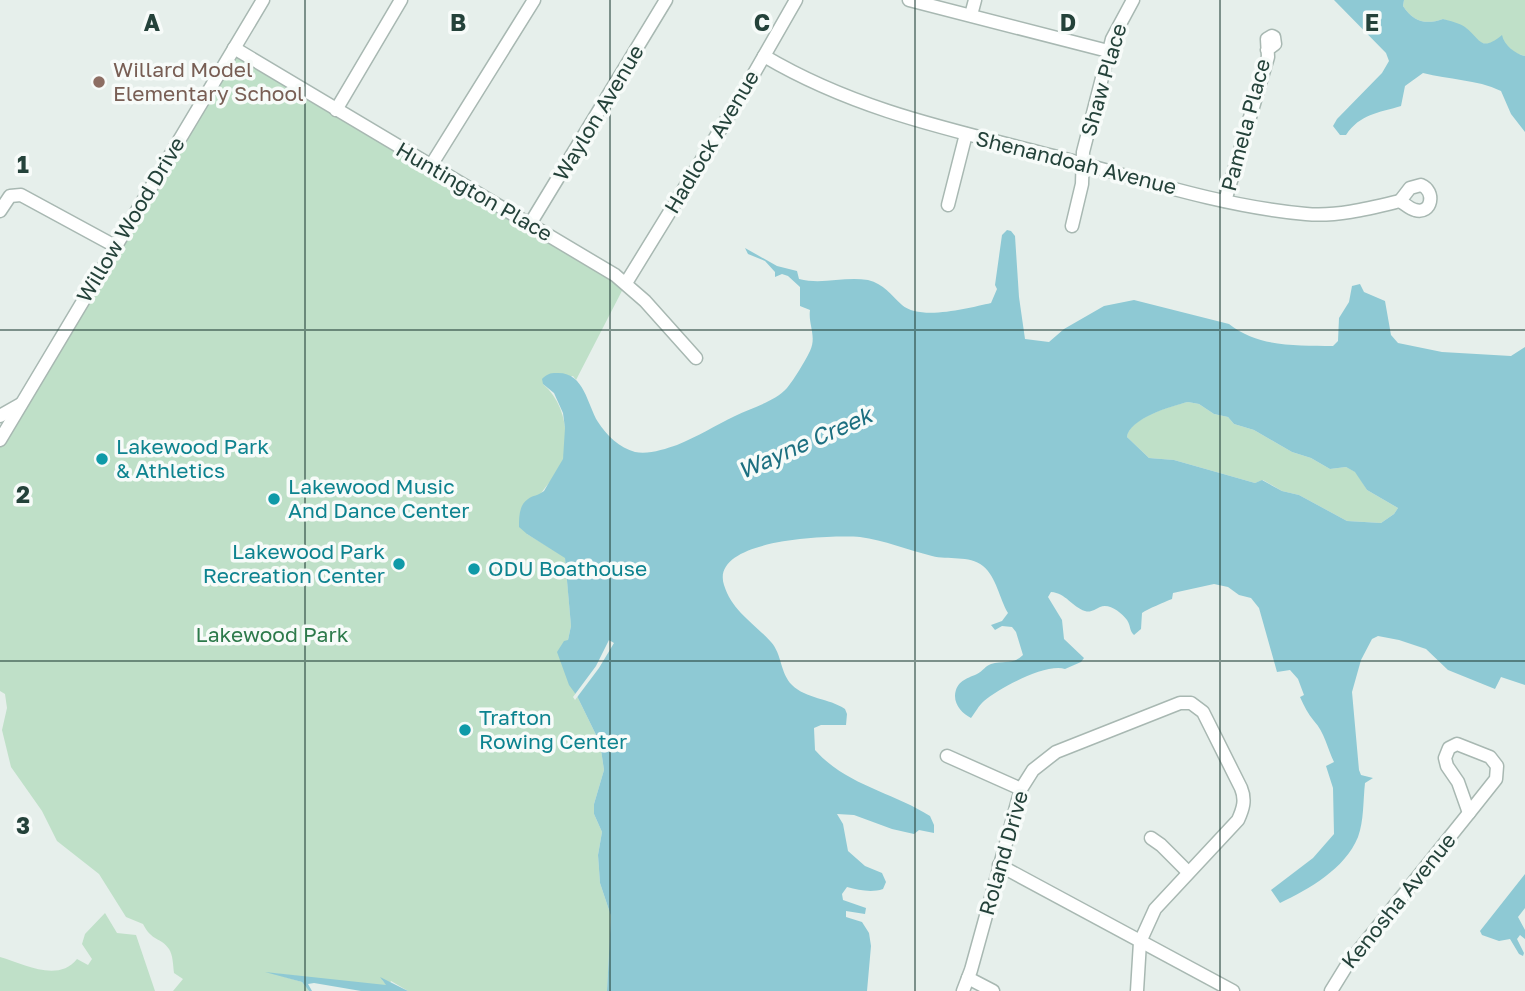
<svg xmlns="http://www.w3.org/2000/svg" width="1525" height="991" font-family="'Golos Text',sans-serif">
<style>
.green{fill:#bfe0c8}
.water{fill:#8ec9d4;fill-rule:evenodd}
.pier{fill:#e6efeb}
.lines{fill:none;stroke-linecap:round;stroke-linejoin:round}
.minor-casing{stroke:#a8b8b2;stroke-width:15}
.minor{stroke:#fff;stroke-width:12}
.grid{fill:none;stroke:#24423a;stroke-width:2;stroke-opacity:0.55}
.education-dot{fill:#8d6e63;stroke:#f7fbf9;stroke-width:2.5}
.culture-dot{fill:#0f9aa8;stroke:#f7fbf9;stroke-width:2.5}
.labels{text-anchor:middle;stroke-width:7;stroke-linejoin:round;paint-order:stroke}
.education-label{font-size:21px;fill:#785e54;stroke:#f7fbf9;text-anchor:start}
.street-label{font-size:21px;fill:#24423a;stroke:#f7fbf9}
.culture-label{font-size:21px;fill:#0d838f;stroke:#f7fbf9;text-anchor:start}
.park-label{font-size:21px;fill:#2d7a4b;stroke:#f7fbf9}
.water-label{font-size:23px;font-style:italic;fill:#1c6f80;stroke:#f7fbf9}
.grid-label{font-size:23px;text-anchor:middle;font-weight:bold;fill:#24423a;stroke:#f7fbf9;stroke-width:7;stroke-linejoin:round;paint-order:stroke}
</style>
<rect width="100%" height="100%" fill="#e6efeb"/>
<!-- green -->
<g class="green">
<path d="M1404,0H1525V56L1515,53L1503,42L1486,44L1478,42L1466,28L1443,19C1426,25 1413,22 1403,6Z"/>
<path d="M234,48L626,283L576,380L573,376L543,384C564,402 570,433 563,460C559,475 546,484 539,497C533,508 531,522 527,534L565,557L571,626L568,640L577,696L600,743L604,770L594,804V814L602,832L598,855L600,883L611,916L607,991H408L391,981L390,983L382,980L387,985L384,987L272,973L302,982L309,991H173L183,979L174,973C173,965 173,955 169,949C161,937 152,942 143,924L126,917L99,874L57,841L42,811L11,767L2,730L7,708L5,694L0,691V440Z"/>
<path d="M1188,402L1199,404L1214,414L1228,417L1234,424L1254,430L1292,452L1311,458L1330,469L1346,467L1356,472L1367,490L1398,508L1394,514L1381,523L1347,521L1299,495L1282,491L1263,480L1255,483L1174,460L1149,458L1127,437C1129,418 1171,406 1188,402Z"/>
<path d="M105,913L117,933L136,935L155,991H0V957C24,964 58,983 77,959L88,965L92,959L82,944L85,934Z"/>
</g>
<!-- water -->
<g class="water">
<path d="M1334,0H1404L1403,6C1413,22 1426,25 1443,19C1450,21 1459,23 1465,27C1481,39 1480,53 1502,35C1504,45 1515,54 1525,56V132L1511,114L1501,91C1476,79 1449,80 1423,73L1405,86L1401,106C1378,113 1360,114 1346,135H1340L1333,126L1337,119L1382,73L1389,61L1386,53Z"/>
<path d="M1007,230L1011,231L1015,236L1019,297L1025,339L1049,342L1064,329L1104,306L1134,300L1229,324C1260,348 1296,345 1333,346L1338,341L1339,318L1349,302L1352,286L1360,284L1364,292L1385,301L1391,335L1398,343L1442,352L1511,356L1525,347V685L1501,677L1495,689L1448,670L1426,649L1399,640L1378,636L1372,639L1361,660L1352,692L1359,770L1361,775L1373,778L1365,783C1363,801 1364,821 1358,837C1345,869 1309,889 1280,903L1271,890L1313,858L1334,834L1333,788L1326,766L1334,762C1328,750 1324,731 1314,721C1308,714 1304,706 1300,697L1304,695L1298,679L1290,670L1277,672L1259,608L1251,598L1239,595L1228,587L1214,584L1173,593L1172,599C1164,602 1148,609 1142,613L1141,629L1134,635C1129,630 1131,626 1127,620C1121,612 1109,603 1100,607C1095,609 1091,613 1085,611C1072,607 1066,593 1051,592L1048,597L1062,620L1064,639L1084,658L1081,662L1065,669C1046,663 999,688 984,701C979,705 975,713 971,718C963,714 955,706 955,696C956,681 966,679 977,674C983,671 985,666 991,664C1004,660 1013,665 1023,655L1016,632L1012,627L1002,626L995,630L991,625L1002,621L1008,613C999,598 997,578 983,566C969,555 948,560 932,556C908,550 884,540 860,537C833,535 709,538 724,585C732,611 754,623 771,642C782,654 780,673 792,685C806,699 829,698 845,709L847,714L846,725H821L814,728L815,750C846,785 892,792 930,816L934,825V833L919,830L914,834L892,829L854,815L837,814L843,824L848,851L865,866L882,873L886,882L883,889C871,893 859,890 847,887L842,894L843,900L866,908L865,914L846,911V917L862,922L869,933L871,946L867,991H607L611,916L600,883L598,855L602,832L594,814V804L604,770L600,743L577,696L569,685L557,652L564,641L568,640L571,626L565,558L527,534L519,527C519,517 519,505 528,499C533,495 538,496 544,491L563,459L565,428L563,413L554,393L543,384L542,379C547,374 550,373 556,373C584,371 587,404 598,422C606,435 620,448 635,452C648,455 665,449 677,445C697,437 716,425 735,416C752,407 773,403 787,388C795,378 804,363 810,351C817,336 808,325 810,310L800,306V287L788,276L782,274L775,277V272L765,261L748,254L745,248L777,266L797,271L799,279C823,285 844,276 868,280C884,284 891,295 902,305C920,321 969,308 991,303L997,289L995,285L1002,235ZM1188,402L1199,404L1214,414L1228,417L1234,424L1254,430L1292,452L1311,458L1330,469L1346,467L1355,472L1367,490L1398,508L1394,514L1381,523L1347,521L1299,495L1282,491L1262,480L1255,483L1174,460L1149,458L1127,437C1129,419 1171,406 1188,402Z"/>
<polygon points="1525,874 1525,908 1518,917 1525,930 1525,939 1520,935 1517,939 1524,953 1523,956 1519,954 1510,939 1499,941 1482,935 1480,931"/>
<polygon points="265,972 386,985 380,977 408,991 361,991 314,983 308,984 312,991 309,991 302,982"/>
</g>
<!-- pier -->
<polygon class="pier" points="609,640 614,643 599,668 575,700 573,697 596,666"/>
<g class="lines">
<!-- minor casing -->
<g class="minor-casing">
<g id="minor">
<polyline points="909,0 1108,51"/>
<polyline points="971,15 975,0"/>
<polyline points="234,48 615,275 645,301 696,358"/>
<path d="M764,56C860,113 962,132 1069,160C1146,181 1226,207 1306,214C1337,217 1371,208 1400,201"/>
<polyline points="336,110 401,0"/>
<polyline points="430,167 534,0"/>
<path d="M1421,185C1436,191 1432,215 1415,210C1410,209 1405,204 1400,201L1410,188Z"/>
<polyline points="1225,201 1268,57 1267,39 1272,36 1274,37 1275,44 1267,50"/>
<polyline points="948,205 966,134"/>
<polyline points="0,211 10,196 21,195 115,246"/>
<polyline points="530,224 666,0"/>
<polyline points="1072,226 1082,184 1083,152 1112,39 1133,0"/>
<polyline points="626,283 744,91 796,0"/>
<polyline points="0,416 21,404"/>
<polyline points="0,440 263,0"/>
<polygon points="1457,744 1490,757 1497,766 1496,779 1469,813 1458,782 1447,766 1445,758 1449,748"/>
<polyline points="947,756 1021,789"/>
<polyline points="1151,838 1161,845 1188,872"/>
<polyline points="999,865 1233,991"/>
<polyline points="968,978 993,991"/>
<path d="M963,991L971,970L1021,789L1033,770L1056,752L1180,703H1191L1203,712L1241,788C1246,800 1243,809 1238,820L1155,909L1140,942L1137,991"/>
<polyline points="1331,991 1347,965 1469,813"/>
</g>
</g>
<!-- minor -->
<use href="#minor" class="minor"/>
</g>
<!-- grid -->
<path class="grid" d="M305,0V991M610,0V991M915,0V991M1220,0V991M0,330H1525M0,661H1525"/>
<!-- markers -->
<circle class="education-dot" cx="99" cy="82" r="7"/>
<g class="culture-dot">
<circle cx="102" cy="459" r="7"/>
<circle cx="274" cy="499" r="7"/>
<circle cx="399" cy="564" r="7"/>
<circle cx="474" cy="569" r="7"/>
<circle cx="465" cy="730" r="7"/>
</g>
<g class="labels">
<!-- education labels -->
<g class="education-label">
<text x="113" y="77">Willard Model<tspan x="113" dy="24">Elementary School</tspan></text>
</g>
<!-- street labels -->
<g class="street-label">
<text transform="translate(1104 80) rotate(-74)" y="7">Shaw Place</text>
<text transform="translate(599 113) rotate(-59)" y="7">Waylon Avenue</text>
<text transform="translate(1246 125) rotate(-75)" y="7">Pamela Place</text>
<text transform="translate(712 142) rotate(-59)" y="7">Hadlock Avenue</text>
<text transform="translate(1076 163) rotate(14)" y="7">Shenandoah Avenue</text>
<text transform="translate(474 192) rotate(30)" y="7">Huntington Place</text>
<text transform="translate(131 220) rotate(-59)" y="7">Willow Wood Drive</text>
<text transform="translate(1004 853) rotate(-74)" y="7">Roland Drive</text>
<text transform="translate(1399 901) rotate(-51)" y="7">Kenosha Avenue</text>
</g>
<!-- culture labels -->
<g class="culture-label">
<text x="116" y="454">Lakewood Park<tspan x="116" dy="24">&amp; Athletics</tspan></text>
<text x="288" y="494">Lakewood Music<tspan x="288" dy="24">And Dance Center</tspan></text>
<text x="385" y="559" text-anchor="end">Lakewood Park<tspan x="385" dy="24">Recreation Center</tspan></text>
<text x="488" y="576">ODU Boathouse</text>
<text x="479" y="725">Trafton<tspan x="479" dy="24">Rowing Center</tspan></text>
</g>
<!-- park labels -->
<g class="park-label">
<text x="272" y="642">Lakewood Park</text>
</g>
<!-- water labels -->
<g class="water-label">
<text transform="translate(805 443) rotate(-24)" y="8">Wayne Creek</text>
</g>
</g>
<g class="grid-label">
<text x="152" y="31">A</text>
<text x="458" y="31">B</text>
<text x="762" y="31">C</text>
<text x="1068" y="31">D</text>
<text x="1372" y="31">E</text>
<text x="23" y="173">1</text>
<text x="23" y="503">2</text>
<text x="23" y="834">3</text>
</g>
</svg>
